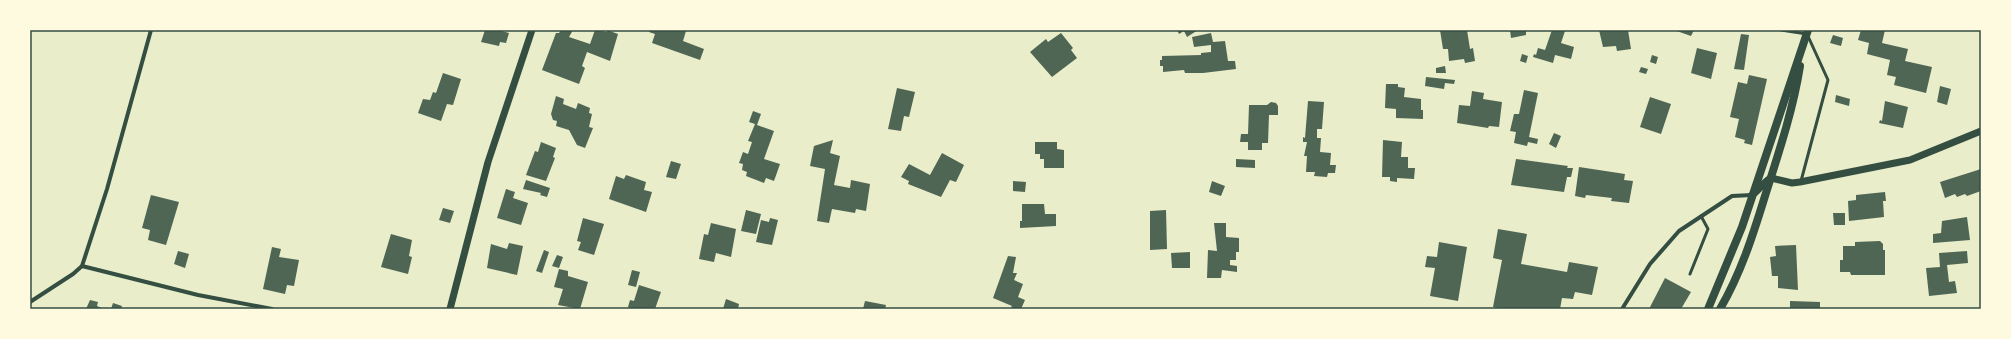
<svg xmlns="http://www.w3.org/2000/svg" width="2011" height="339" font-family="'Open Sans',sans-serif">
<style>
.building{fill:#4f6655}
.lines{fill:none;stroke-linecap:round;stroke-linejoin:round}
.service{stroke:#344e41;stroke-width:3}
.minor{stroke:#344e41;stroke-width:4}
.tertiary{stroke:#344e41;stroke-width:7}
.secondary{stroke:#344e41;stroke-width:8}
.neatline{fill:none;stroke:#344e41;stroke-width:1.5}
</style>
<rect width="100%" height="100%" fill="#e9edc9"/>
<!-- building -->
<g class="building">
<polygon points="485,30 498,30 509,33 506,43 500,42 499,46 481,42"/>
<polygon points="561,30 573,30 569,37 590,44 595,30 607,32 607,30 618,34 610,61 587,52 582,66 585,68 579,84 542,70 556,33 559,33"/>
<polygon points="650,30 686,31 683,41 704,49 700,60 652,43 655,34 649,32"/>
<polygon points="1177,30 1198,30 1187,37 1184,31 1179,34"/>
<polygon points="1440,30 1467,30 1470,49 1473,48 1475,61 1465,63 1464,59 1449,61 1448,49 1443,49"/>
<polygon points="1510,30 1526,30 1526,35 1511,38"/>
<polygon points="1552,30 1565,31 1561,43 1574,47 1571,59 1555,55 1553,63 1533,57 1534,54 1536,55 1538,48 1545,50"/>
<polygon points="1599,30 1628,30 1631,49 1617,51 1616,46 1603,47"/>
<polygon points="1674,30 1694,30 1691,36"/>
<polygon points="1861,30 1885,30 1882,43 1908,49 1905,61 1932,67 1926,93 1894,85 1896,77 1887,75 1890,60 1867,54 1869,43 1858,40"/>
<polygon points="1061,33 1073,48 1071,50 1077,58 1052,77 1030,52 1046,39 1048,42"/>
<polygon points="1211,33 1213,42 1225,41 1228,61 1235,61 1236,69 1203,73 1185,73 1184,70 1163,72 1163,66 1160,66 1160,60 1162,60 1162,56 1201,55 1201,53 1211,52 1211,45 1194,47 1192,37"/>
<polygon points="1741,34 1749,35 1744,70 1734,69"/>
<polygon points="1833,35 1843,38 1841,46 1830,43"/>
<polygon points="1697,48 1717,53 1711,79 1691,73"/>
<polygon points="1522,54 1528,56 1526,63 1520,61"/>
<polygon points="1652,55 1658,57 1656,64 1650,62"/>
<polygon points="1445,66 1446,73 1436,73 1436,68"/>
<polygon points="1641,67 1648,69 1646,74 1639,72"/>
<polygon points="443,73 461,79 453,105 447,104 441,121 418,113 423,99 430,100 433,92 436,93"/>
<polygon points="1749,75 1767,79 1752,145 1744,143 1745,140 1735,137 1739,119 1730,117 1738,82 1747,84"/>
<polygon points="1426,77 1455,80 1454,84 1445,83 1444,89 1425,86"/>
<polygon points="1386,84 1398,84 1398,87 1405,88 1404,97 1421,99 1421,110 1423,110 1423,119 1396,118 1396,109 1385,108"/>
<polygon points="1940,86 1951,89 1947,105 1937,102"/>
<polygon points="897,88 915,92 909,117 904,116 901,131 888,129"/>
<polygon points="1524,90 1538,93 1529,137 1538,139 1537,144 1528,142 1527,146 1514,143 1516,132 1510,131 1514,114 1519,114"/>
<polygon points="1472,91 1484,93 1483,99 1502,102 1499,127 1489,126 1488,128 1457,123 1459,105 1470,106"/>
<polygon points="1836,95 1850,99 1849,106 1835,102"/>
<polygon points="556,96 564,99 563,104 576,109 578,103 590,108 589,113 592,114 589,127 593,128 585,148 577,145 569,130 556,126 557,121 553,120 551,114"/>
<polygon points="1650,97 1671,104 1661,134 1640,127"/>
<polygon points="1308,101 1324,102 1322,129 1317,129 1317,138 1321,138 1320,152 1331,153 1330,165 1336,165 1335,173 1328,173 1327,177 1314,176 1315,172 1306,172 1307,156 1304,156 1307,142 1303,142 1303,137 1305,138"/>
<polygon points="1885,101 1908,107 1903,128 1879,123 1880,120 1882,121"/>
<polygon points="1271,102 1276,103 1278,106 1278,115 1269,115 1268,143 1262,143 1262,150 1248,150 1248,142 1240,142 1241,134 1248,134 1249,105 1267,105"/>
<polygon points="753,111 761,114 757,125 774,131 764,159 780,164 774,181 766,178 764,183 746,176 747,172 742,170 743,164 739,163 743,152 748,154 752,142 748,141 755,124 749,122"/>
<polygon points="1554,133 1561,136 1556,148 1549,144"/>
<polygon points="833,140 830,153 840,156 834,185 850,188 851,180 870,184 866,211 856,209 855,213 832,209 829,223 817,221 825,169 810,166 814,146"/>
<polygon points="1383,140 1402,142 1401,157 1408,157 1408,168 1415,168 1414,179 1397,178 1397,182 1390,181 1390,177 1382,177"/>
<polygon points="541,142 556,148 553,157 555,158 546,181 526,175 535,151 538,152"/>
<polygon points="1035,142 1057,142 1057,149 1064,150 1064,168 1044,168 1044,159 1040,159 1040,154 1035,154"/>
<polygon points="942,153 964,165 956,182 950,180 941,197 908,184 909,181 901,177 909,164 930,175"/>
<polygon points="1236,159 1255,160 1255,168 1236,167"/>
<polygon points="1516,159 1568,166 1567,168 1573,168 1571,177 1567,177 1564,192 1511,185"/>
<polygon points="671,161 681,164 676,179 666,177"/>
<polygon points="1579,167 1625,174 1624,180 1633,181 1629,203 1611,201 1612,198 1586,195 1585,198 1575,196"/>
<polygon points="1981,169 1981,191 1967,196 1965,194 1957,197 1955,194 1945,198 1940,182"/>
<polygon points="626,175 646,182 644,190 652,192 646,212 609,199 616,176 624,179"/>
<polygon points="526,180 550,188 547,197 540,195 541,193 523,189"/>
<polygon points="1013,181 1026,182 1025,192 1013,191"/>
<polygon points="1212,181 1225,186 1221,196 1209,192"/>
<polygon points="506,189 515,192 513,198 528,203 521,225 497,218"/>
<polygon points="1885,192 1886,201 1883,201 1884,217 1849,221 1848,201 1856,200 1856,195"/>
<polygon points="151,195 179,202 166,245 148,240 150,230 142,228"/>
<polygon points="1022,204 1044,204 1045,214 1056,214 1056,226 1020,228 1020,221 1022,221"/>
<polygon points="443,208 454,211 450,223 439,220"/>
<polygon points="746,210 761,214 756,234 741,231"/>
<polygon points="1166,210 1167,249 1150,250 1150,211"/>
<polygon points="1833,213 1845,213 1845,225 1834,225"/>
<polygon points="1967,217 1970,240 1933,243 1933,234 1941,233 1942,221"/>
<polygon points="583,218 604,224 594,255 578,250 581,242 577,241"/>
<polygon points="770,218 778,220 772,245 756,242 761,220 769,222"/>
<polygon points="711,223 736,229 731,257 716,253 714,262 699,259 704,234 708,235"/>
<polygon points="1214,223 1226,223 1226,237 1239,238 1239,252 1236,252 1236,260 1230,260 1230,265 1237,266 1237,272 1222,270 1221,278 1207,278 1208,250 1217,251"/>
<polygon points="1498,229 1527,234 1521,264 1567,272 1569,262 1598,267 1592,295 1575,292 1573,299 1562,298 1560,309 1502,309 1493,307 1502,260 1493,258"/>
<polygon points="391,234 412,240 409,256 412,257 408,274 381,267"/>
<polygon points="1880,241 1883,244 1883,250 1885,250 1885,275 1851,275 1850,272 1840,272 1840,260 1843,260 1843,246 1855,246 1855,242"/>
<polygon points="1439,242 1467,247 1458,301 1430,296 1435,268 1425,267 1427,256 1437,257"/>
<polygon points="509,243 523,246 517,275 487,268 491,244 507,249"/>
<polygon points="1796,245 1798,290 1778,288 1778,276 1772,276 1770,257 1776,256 1775,246"/>
<polygon points="272,247 281,249 279,257 299,260 294,286 287,285 285,294 263,289"/>
<polygon points="544,250 549,252 542,273 536,271"/>
<polygon points="178,251 189,254 185,268 174,264"/>
<polygon points="1967,251 1968,263 1947,265 1949,282 1955,281 1957,293 1929,296 1926,268 1940,267 1939,253"/>
<polygon points="1190,252 1190,268 1172,268 1171,253"/>
<polygon points="557,255 563,257 559,268 552,266"/>
<polygon points="1008,256 1016,257 1013,273 1017,273 1014,280 1023,284 1018,297 1025,300 1021,309 1015,309 1011,307 1012,306 993,298"/>
<polygon points="559,269 568,271 568,276 588,282 580,309 558,305 563,289 554,287"/>
<polygon points="632,270 640,272 636,287 628,285"/>
<polygon points="1665,278 1691,292 1681,309 1649,309"/>
<polygon points="639,285 661,292 655,309 632,309 628,307 630,300 634,301"/>
<polygon points="726,299 739,304 738,309 723,309"/>
<polygon points="90,300 98,302 97,306 104,309 86,309"/>
<polygon points="865,301 886,305 885,309 863,309"/>
<polygon points="1790,301 1820,302 1820,309 1790,309"/>
<polygon points="113,303 122,306 121,309 111,309"/>
</g>
<g class="lines">
<!-- service -->
<g class="service">
<polyline points="1781,30 1807,34 1828,80 1801,181"/>
<polyline points="1690,274 1708,229 1701,216"/>
</g>
<!-- minor -->
<g class="minor">
<polyline points="82,266 198,295 272,309"/>
<polyline points="30,302 73,274 82,266 107,189 151,30"/>
<polyline points="1622,309 1650,264 1679,231 1732,196 1752,195"/>
</g>
<!-- tertiary -->
<g class="tertiary">
<path d="M1752,195C1760,190 1763,182 1771,178L1792,183L1800,182L1910,160L1981,131"/>
<polyline points="450,309 488,162 532,30"/>
</g>
<!-- secondary -->
<g class="secondary">
<polyline points="1708,309 1742,227 1808,30"/>
<path d="M1720,309C1741,273 1753,235 1765,196C1779,152 1793,110 1800,66"/>
</g>
</g>
<!-- border -->
<rect width="2011" height="339" fill="none" stroke="#fefae0" stroke-width="62"/>
<rect x="31" y="31" width="1949" height="277" class="neatline"/>
</svg>
